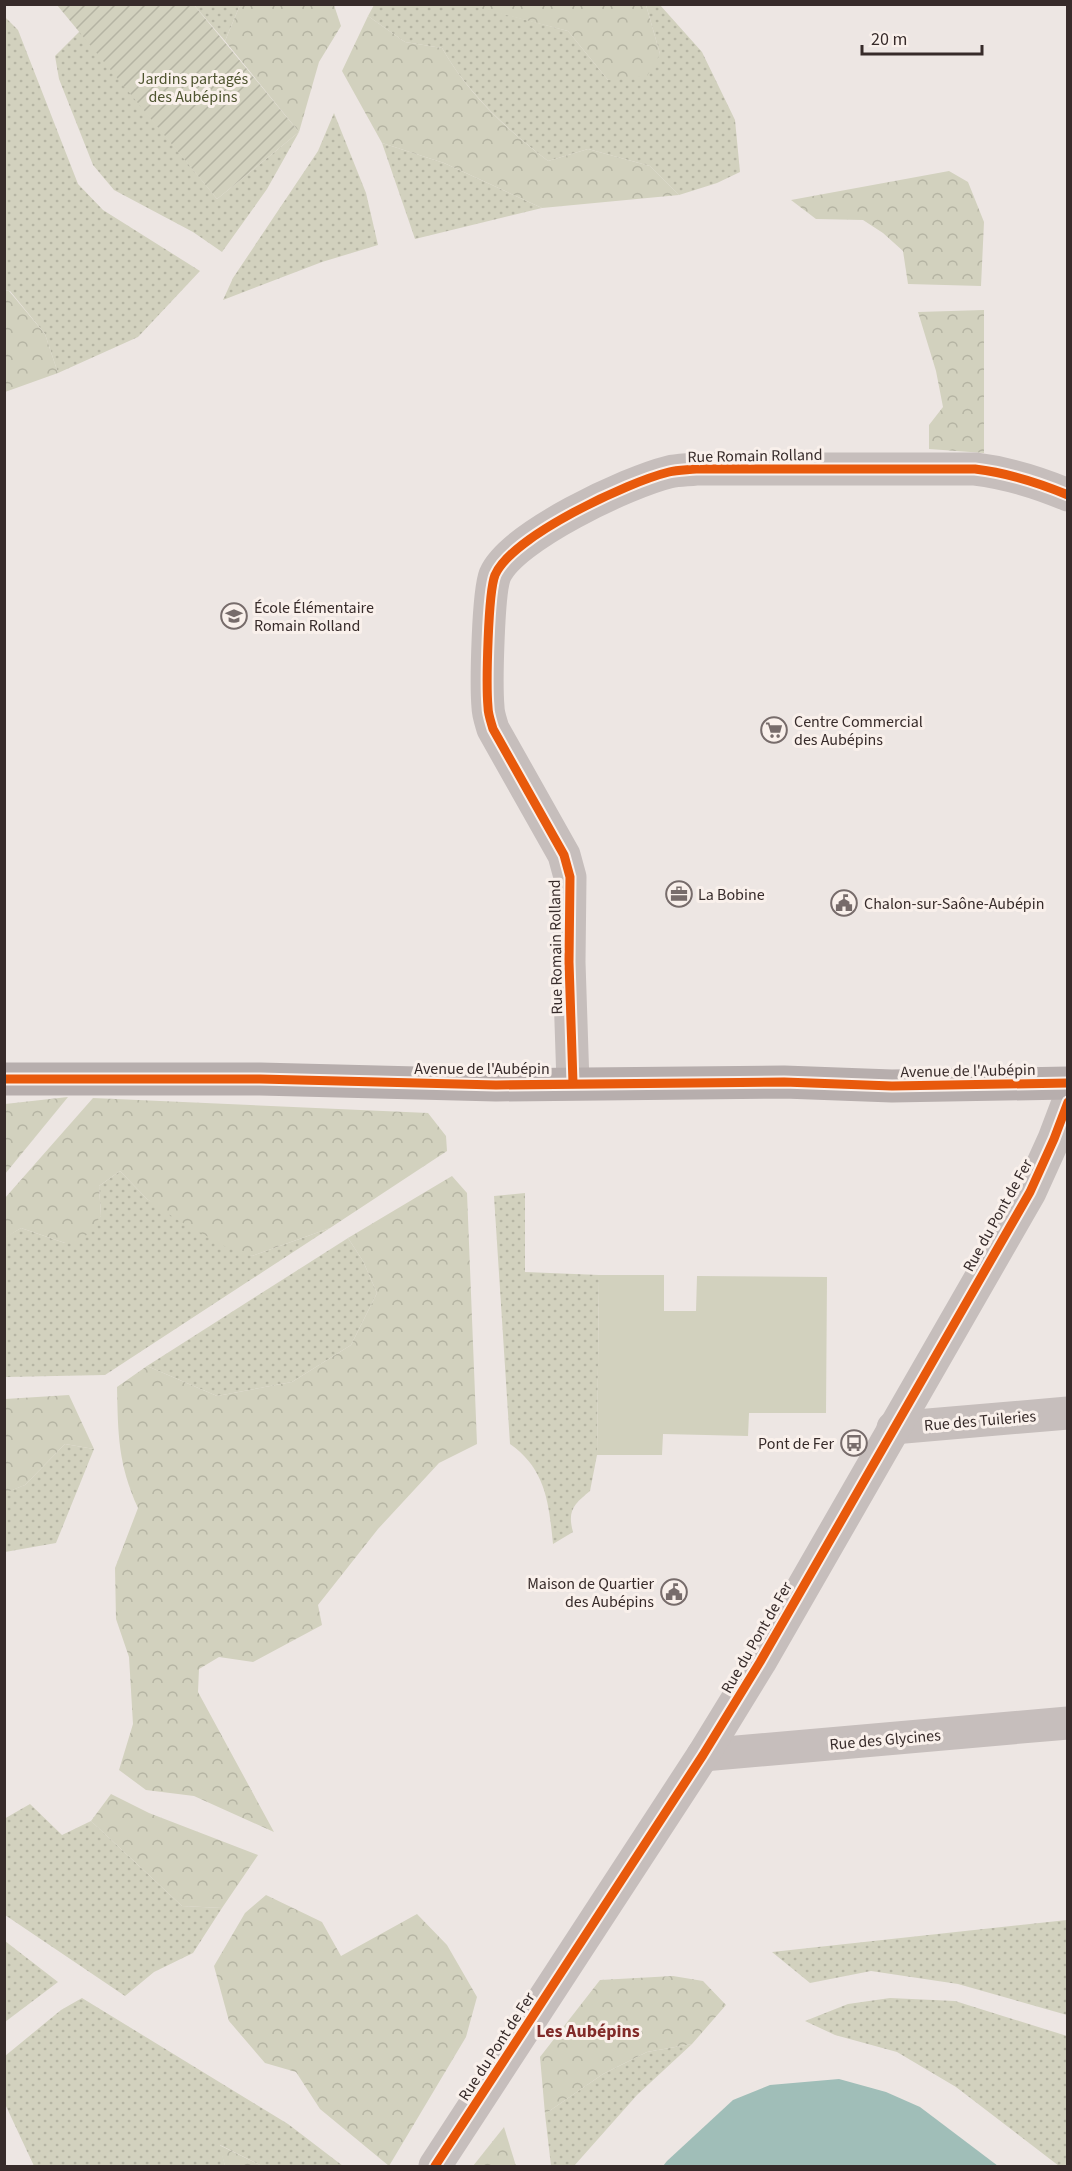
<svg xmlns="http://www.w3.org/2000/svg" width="1072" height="2171" font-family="'Source Sans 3',sans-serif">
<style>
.grass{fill:url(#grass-dots)}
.forest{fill:url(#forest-crowns)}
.garden{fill:url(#garden-furrows)}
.pitch{fill:#d2d1be}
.water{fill:#a0beb8}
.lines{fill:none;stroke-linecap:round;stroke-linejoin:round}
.street{stroke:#c6bebc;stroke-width:33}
.secondary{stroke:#b7aead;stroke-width:33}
.cycleway-casing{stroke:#f9f0eb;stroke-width:13}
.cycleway{stroke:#e8590c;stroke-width:9}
.labels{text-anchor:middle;stroke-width:6;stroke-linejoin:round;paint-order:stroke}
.park-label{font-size:16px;fill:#4e542f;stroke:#f9f0eb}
.street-label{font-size:16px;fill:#372b2a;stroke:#f9f0eb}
.poi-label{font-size:16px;fill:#372b2a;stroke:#f9f0eb;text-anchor:start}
.neighbourhood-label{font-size:18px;font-weight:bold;fill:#812a28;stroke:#f9f0eb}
</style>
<defs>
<pattern id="grass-dots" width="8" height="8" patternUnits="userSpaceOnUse" patternTransform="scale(1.5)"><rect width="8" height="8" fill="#d2d1be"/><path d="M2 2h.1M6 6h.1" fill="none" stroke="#b5b4a3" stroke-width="1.8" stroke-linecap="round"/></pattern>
<pattern id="forest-crowns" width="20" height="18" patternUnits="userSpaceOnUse" patternTransform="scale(1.5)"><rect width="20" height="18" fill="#d2d1be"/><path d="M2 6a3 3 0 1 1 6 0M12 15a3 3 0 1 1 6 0" fill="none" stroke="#b5b4a3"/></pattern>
<pattern id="garden-furrows" width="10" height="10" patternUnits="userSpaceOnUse" patternTransform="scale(1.5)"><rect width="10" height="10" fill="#d2d1be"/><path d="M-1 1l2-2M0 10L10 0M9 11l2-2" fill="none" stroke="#b5b4a3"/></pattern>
</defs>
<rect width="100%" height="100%" fill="#ede6e3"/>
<!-- grass -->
<g class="grass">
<path d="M467,4L568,31L608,80L660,54L646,5H660L702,52L735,120L740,172L717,183L679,195L650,166L588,149L548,161C507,129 468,94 442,48L405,42L368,16L374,5Z"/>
<polygon points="194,5 240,5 225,41"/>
<polygon points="4,16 18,30 78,184 103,210 200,271 138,337 58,373 45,334 10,291 5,290"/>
<polygon points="80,31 217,199 299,132 267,189 222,252 193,232 114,190 93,165 59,79 55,56"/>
<polygon points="334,113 366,193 378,245 322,262 223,300 233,278 318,151"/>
<polygon points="382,143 444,163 542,208 415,239"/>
<polygon points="120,1171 147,1199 252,1256 330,1228 105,1375 5,1377 4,1238 21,1228 65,1243 101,1216 99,1186"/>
<path d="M525,1193V1272L599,1275L597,1455L590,1491C574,1504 567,1511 573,1532L553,1544C549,1504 546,1469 510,1444L494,1196Z"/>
<polygon points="348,1238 363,1261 377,1293 351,1345 292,1382 217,1396 147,1366"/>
<polygon points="65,1444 94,1449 56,1543 5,1552 4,1493 25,1485"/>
<polygon points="30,1804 62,1835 91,1821 182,1906 222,1908 193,1953 154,1972 125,1996 5,1915 4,1819"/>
<polygon points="1067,1920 1067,2015 958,1984 871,1971 810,1983 772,1952"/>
<polygon points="5,1941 58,1982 5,2022"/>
<polygon points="82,1998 288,2124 343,2166 262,2166 220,2145 225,2166 34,2166 5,2104 5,2056 61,2010"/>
<polygon points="890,1998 955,2001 1067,2036 1067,2166 1059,2166 956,2087 897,2052 835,2035 805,2021 848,2004"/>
<polygon points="692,2044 637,2095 574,2166 551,2166 545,2114 603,2074 647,2052"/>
</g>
<!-- forest -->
<g class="forest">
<polygon points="240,5 334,5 341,26 319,62 299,132 225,41"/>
<polygon points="467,5 646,5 660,54 647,76 608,80 568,31"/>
<path d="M368,16L405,42L442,48C468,94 506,129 548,161L588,149L650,166L679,195L542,208L444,163L382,143L342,71Z"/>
<polygon points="949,171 968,182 984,222 981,286 908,284 903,251 883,233 863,220 816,219 791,200"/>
<polygon points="5,290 9,291 45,334 58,373 5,392"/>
<polygon points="984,310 984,453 929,449 929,425 943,407 936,371 918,312"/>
<polygon points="68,1097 5,1174 5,1104"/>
<polygon points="93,1098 428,1113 446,1136 447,1151 330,1228 252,1256 228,1248 176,1219 147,1199 120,1171 99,1186 101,1216 81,1242 65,1243 21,1228 5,1238 5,1198"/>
<path d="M452,1176L467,1193L477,1444L439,1463L378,1529L318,1605L322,1625L253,1662L219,1657L199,1669L198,1692L274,1832L194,1796L146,1790L119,1770L133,1724L129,1657L116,1619L115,1568L138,1508C118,1464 118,1434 117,1387L147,1366L217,1396L292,1382L351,1345L377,1293L363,1261L348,1238Z"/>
<polygon points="69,1395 94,1449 65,1444 25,1485 5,1493 5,1399"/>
<polygon points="111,1794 149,1813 258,1855 222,1908 182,1906 91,1821"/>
<polygon points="266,1895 322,1922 341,1956 417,1914 447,1945 477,1997 466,2037 389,2166 320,2109 296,2072 265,2063 229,2021 214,1966 245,1913"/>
<polygon points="673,1976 703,1981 726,2005 692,2044 647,2052 603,2074 545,2114 540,2057 600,1980"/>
<polygon points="504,2127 516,2166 473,2166"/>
<polygon points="219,2145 262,2166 225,2166"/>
</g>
<!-- garden -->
<polygon class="garden" points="57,5 194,5 299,132 217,199"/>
<!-- pitch -->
<polygon class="pitch" points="599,1275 664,1275 664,1311 696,1311 697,1276 827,1277 826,1413 749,1413 748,1436 663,1434 662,1455 597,1455"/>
<!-- water -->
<polygon class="water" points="839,2079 886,2092 920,2107 998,2166 663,2166 667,2161 733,2100 770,2085"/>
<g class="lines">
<!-- street -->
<g class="street">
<path d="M573,1083L569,962L570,877L564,855L493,729C491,722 488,714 488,707C486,684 488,593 495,575C512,536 628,482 669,472C677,470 687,470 696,469H975C1008,473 1037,482 1068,495"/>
<polyline points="893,1428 1068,1413"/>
<polyline points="703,1755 1068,1723"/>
<polyline points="435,2166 703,1755 760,1662 1030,1192 1054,1139 1068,1102"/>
</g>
<!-- secondary -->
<polyline class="secondary" points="4,1079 260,1079 496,1085 784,1082 892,1086 1068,1083"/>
<!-- cycleway casing -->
<g class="cycleway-casing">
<g id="cycleway">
<polyline points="4,1079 260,1079 496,1085 784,1082 892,1086 1068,1083"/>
<path d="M573,1083L569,962L570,877L564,855L493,729C491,722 488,714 488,707C486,684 488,593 495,575C512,536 628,482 669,472C677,470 687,470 696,469H975C1008,473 1037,482 1068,495"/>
<polyline points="435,2166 703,1755 760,1662 1030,1192 1054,1139 1068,1102"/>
</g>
</g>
<!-- cycleway -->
<use href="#cycleway" class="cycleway"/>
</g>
<!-- icons -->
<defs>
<g id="school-ring" transform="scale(1.35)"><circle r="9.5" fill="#f9f0eb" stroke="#776c6b" stroke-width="1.5"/><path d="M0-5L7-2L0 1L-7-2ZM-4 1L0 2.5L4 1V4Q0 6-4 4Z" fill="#776c6b"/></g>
<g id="supermarket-ring" transform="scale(1.35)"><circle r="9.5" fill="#f9f0eb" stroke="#776c6b" stroke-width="1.5"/><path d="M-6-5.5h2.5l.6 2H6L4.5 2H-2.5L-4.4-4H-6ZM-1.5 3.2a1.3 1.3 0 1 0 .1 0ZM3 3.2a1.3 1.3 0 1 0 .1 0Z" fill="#776c6b"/></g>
<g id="office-ring" transform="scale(1.35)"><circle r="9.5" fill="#f9f0eb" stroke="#776c6b" stroke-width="1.5"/><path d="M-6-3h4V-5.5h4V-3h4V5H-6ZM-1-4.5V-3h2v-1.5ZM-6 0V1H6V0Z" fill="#776c6b"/></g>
<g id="civic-ring" transform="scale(1.35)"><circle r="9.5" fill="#f9f0eb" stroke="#776c6b" stroke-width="1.5"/><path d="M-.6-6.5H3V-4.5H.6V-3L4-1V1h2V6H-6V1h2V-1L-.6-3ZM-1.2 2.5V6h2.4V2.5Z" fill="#776c6b"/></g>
<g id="bus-ring" transform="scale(1.35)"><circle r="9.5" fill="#f9f0eb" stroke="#776c6b" stroke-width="1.5"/><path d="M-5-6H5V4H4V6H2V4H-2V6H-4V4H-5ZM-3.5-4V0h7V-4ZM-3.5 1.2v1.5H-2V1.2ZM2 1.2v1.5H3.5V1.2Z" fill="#776c6b"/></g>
</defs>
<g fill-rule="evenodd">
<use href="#school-ring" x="234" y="616"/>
<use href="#supermarket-ring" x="774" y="730"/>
<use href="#office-ring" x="679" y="894"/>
<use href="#civic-ring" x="844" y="903"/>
<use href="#bus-ring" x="854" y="1443"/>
<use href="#civic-ring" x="674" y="1592"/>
</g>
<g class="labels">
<!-- park labels -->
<g class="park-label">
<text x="193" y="84">Jardins partagés<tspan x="193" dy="18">des Aubépins</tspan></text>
</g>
<!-- street labels -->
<g class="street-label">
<text transform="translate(755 455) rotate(-1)" y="6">Rue Romain Rolland</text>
<text transform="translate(555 947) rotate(-91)" y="6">Rue Romain Rolland</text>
<text x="482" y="1074">Avenue de l'Aubépin</text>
<text transform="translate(968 1070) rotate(-1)" y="6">Avenue de l'Aubépin</text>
<text transform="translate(997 1215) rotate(-61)" y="6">Rue du Pont de Fer</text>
<text transform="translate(980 1420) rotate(-5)" y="6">Rue des Tuileries</text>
<text transform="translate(756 1637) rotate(-60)" y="6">Rue du Pont de Fer</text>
<text transform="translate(885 1739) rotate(-5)" y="6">Rue des Glycines</text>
<text transform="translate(496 2046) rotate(-57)" y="6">Rue du Pont de Fer</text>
</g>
<!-- poi labels -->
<g class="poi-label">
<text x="254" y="613">École Élémentaire<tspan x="254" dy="18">Romain Rolland</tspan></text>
<text x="794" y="727">Centre Commercial<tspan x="794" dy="18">des Aubépins</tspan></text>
<text x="698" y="900">La Bobine</text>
<text x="864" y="909">Chalon-sur-Saône-Aubépin</text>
<text x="834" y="1449" text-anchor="end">Pont de Fer</text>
<text x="654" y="1589" text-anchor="end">Maison de Quartier<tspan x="654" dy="18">des Aubépins</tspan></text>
</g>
<!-- neighbourhood labels -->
<g class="neighbourhood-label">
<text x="588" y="2037">Les Aubépins</text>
</g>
</g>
<!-- border -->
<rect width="1072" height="2171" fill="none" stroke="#372b2a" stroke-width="12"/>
<!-- scale -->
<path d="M862 45v9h120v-9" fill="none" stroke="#372b2a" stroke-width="3"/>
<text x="871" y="45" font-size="18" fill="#372b2a" stroke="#f9f0eb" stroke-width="4.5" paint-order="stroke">20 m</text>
</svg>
